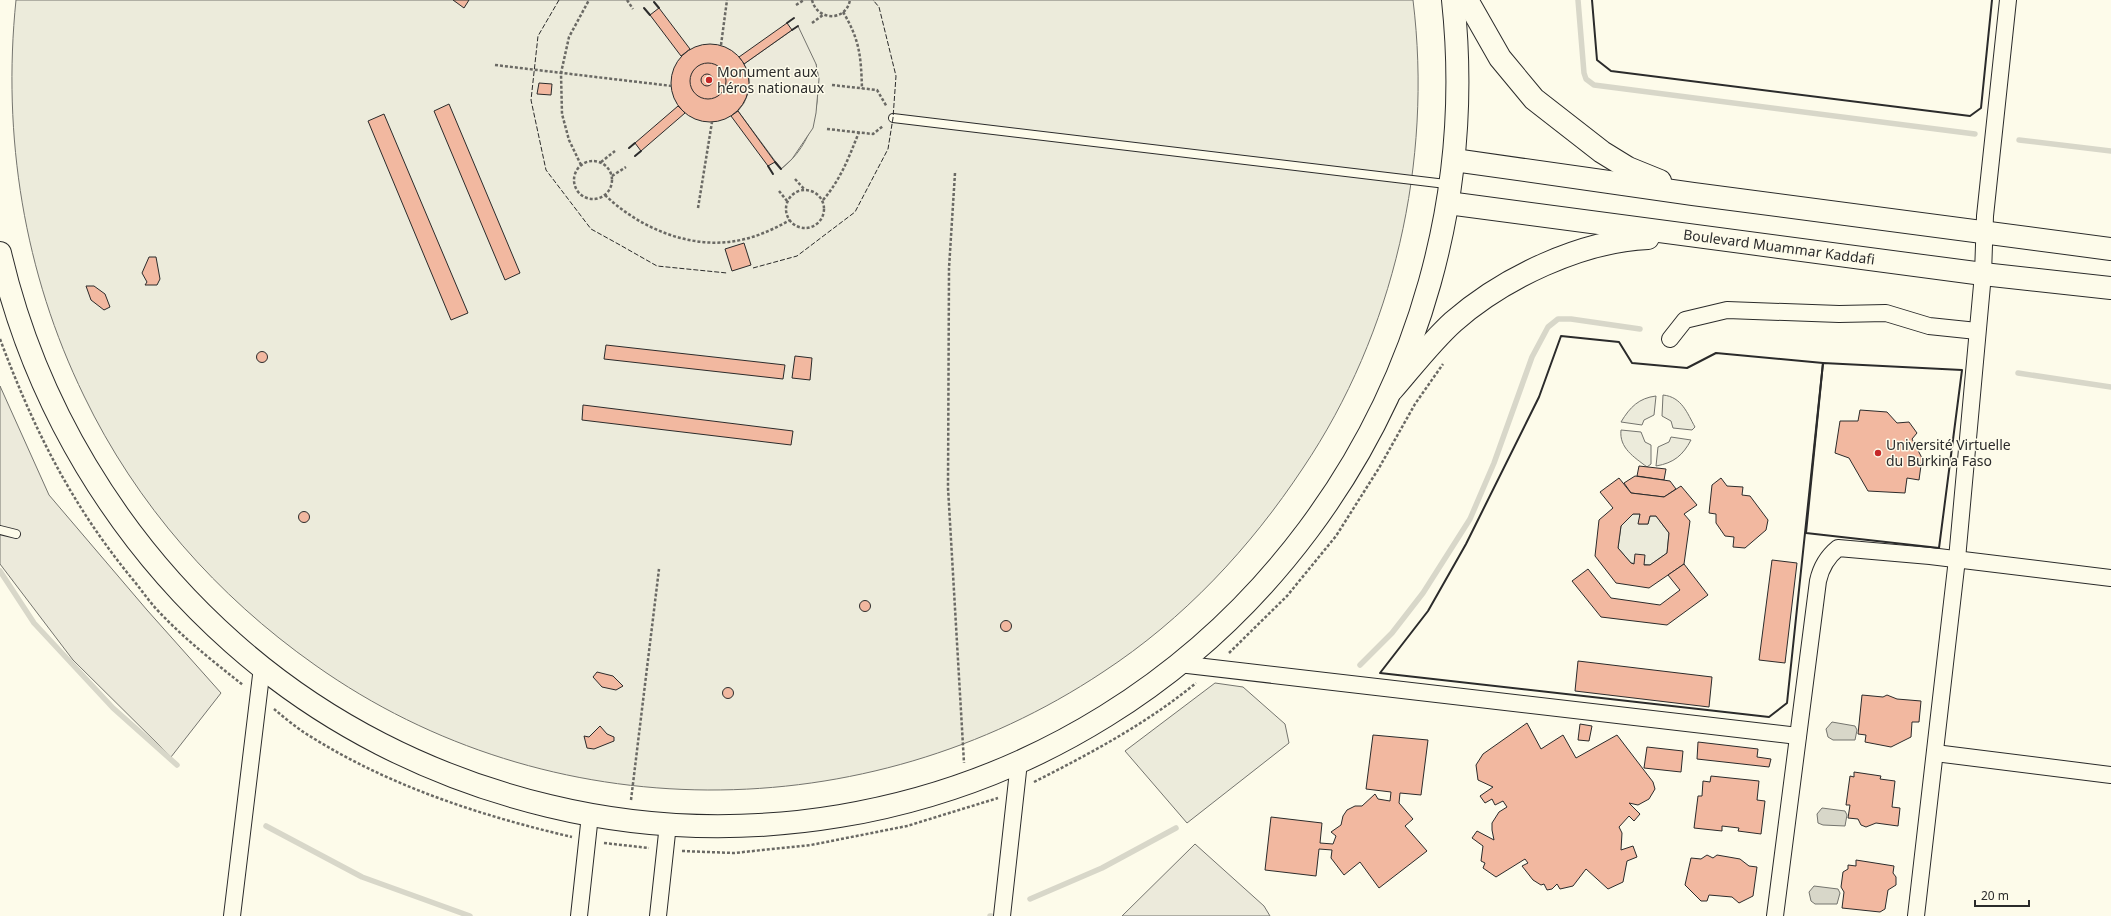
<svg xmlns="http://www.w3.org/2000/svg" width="2111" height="916" font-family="'Noto Sans',sans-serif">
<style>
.green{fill:#ecebdb;stroke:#74746e;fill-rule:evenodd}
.parking{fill:#eceadb;stroke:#74746e}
.water{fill:#d8d7c9;stroke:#74746e}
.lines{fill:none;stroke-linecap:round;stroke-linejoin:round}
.stream{stroke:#d8d7c9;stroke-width:5.5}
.building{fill:#f2b8a0;stroke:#2b2b2b;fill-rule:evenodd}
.lane-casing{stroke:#2b2b2b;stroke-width:10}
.street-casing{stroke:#2b2b2b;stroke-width:18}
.secondary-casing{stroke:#2b2b2b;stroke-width:24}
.primary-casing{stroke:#2b2b2b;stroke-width:24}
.path{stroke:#6a6964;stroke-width:2.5;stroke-dasharray:3 2;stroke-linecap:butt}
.lane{stroke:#fdfbea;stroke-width:8}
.street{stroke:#fdfbea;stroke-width:16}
.secondary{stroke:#fdfbea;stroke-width:22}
.primary{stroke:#fdfbea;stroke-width:22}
.fence{stroke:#2b2b2b;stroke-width:1;stroke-dasharray:5 2;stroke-linecap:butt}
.wall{stroke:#2b2b2b;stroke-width:2}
.poi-dot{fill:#c62828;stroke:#fdfbea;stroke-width:1.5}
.labels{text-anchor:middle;stroke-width:3;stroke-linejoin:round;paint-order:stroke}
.poi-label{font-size:14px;fill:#2b2b2b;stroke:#fdfbea;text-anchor:start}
.street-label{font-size:14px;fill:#2b2b2b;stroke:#fdfbea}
</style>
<rect width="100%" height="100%" fill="#fdfbea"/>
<!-- green -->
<g class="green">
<path d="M16,0H1413C1433,161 1394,333 1303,468C1250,548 1184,619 1103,672C866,830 549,831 315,665C217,596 136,504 84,396C24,273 2,136 16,0ZM816,64C822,102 814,144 781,169L738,111C749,96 751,84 746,66Z"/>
<path d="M1663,395C1682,397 1687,413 1695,427L1692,430L1673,428L1671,421L1662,416Z"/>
<path d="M1656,396L1654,415L1644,420L1642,425L1621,422C1630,407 1639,398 1656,396Z"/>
<path d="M1621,430L1641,432L1645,442L1651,445V464L1647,467C1634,457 1619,448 1621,430Z"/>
<path d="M1671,437L1691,440C1683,455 1674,463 1656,466L1658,447L1669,442Z"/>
<polygon points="1633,514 1640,514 1639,524 1648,524 1650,516 1656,516 1669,533 1667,553 1650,565 1631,563 1618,548 1621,526"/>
<polygon points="1215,683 1243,687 1285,724 1289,743 1187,823 1125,751"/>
</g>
<!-- parking -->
<g class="parking">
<polygon points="798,26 816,64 819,79 816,113 813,128 792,159 781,169 738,111 744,103 749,91 749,78 744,64"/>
<polygon points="0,386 49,495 147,610 221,693 171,757 73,660 0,564"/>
<polygon points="1195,844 1264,906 1270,916 1122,916"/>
</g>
<!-- water -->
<g class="water">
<polygon points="1832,722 1855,726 1857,730 1855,740 1833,740 1828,737 1826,729"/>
<polygon points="1822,808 1845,811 1847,815 1845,826 1823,825 1818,823 1817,814"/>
<polygon points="1814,886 1838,889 1840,893 1837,904 1815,904 1811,901 1809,892"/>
</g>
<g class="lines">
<!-- stream -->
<g class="stream">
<polyline points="1578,0 1584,73 1586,79 1594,85 1975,134"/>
<polyline points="2019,140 2111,151"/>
<polyline points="2018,373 2111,387"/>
<polyline points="0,571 34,623 113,708 177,765"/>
<polyline points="1360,665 1392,633 1423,593 1470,519 1494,463 1532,357 1548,327 1558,319 1571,319 1640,329"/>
<polyline points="266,826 362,877 470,916"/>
<polyline points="1030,899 1102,868 1176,828"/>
<polyline points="990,916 991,916"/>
</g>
</g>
<!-- building -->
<g class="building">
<polygon points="453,0 469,0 464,8"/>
<polygon points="659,8 690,49 681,56 650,15"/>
<polygon points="787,23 792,30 744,64 739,57"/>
<circle cx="710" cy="83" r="39"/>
<circle cx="708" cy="81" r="18"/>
<circle cx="707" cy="80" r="6"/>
<polygon points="539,83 552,84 551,95 537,94"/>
<polygon points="449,104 520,273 505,280 434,111"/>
<polygon points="678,106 685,113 641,151 635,143"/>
<polygon points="738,111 775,162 768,166 731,116"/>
<polygon points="384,114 468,313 451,320 368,121"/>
<polygon points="744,243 751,265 732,271 725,249"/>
<polygon points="149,257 156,257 160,279 157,285 145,285 147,282 142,273"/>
<polygon points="86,286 94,286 105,294 110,307 104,310 91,300"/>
<polygon points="606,345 785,365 783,379 604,359"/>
<circle cx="262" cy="357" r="5.5"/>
<polygon points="795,356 812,358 810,380 792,378"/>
<polygon points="583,405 793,431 791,445 582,420"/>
<polygon points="1860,410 1887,412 1897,423 1909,422 1917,433 1912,439 1922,458 1919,480 1907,478 1905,493 1868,491 1849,458 1835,453 1840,421 1858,421"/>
<polygon points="1639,466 1666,469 1664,480 1637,476"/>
<polygon points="1635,476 1670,481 1676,489 1664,497 1631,493 1624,483"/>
<path d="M1619,478L1631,493L1664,497L1681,486L1697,505L1684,514L1690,521L1684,564L1649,588L1616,583L1595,556L1599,520L1613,508L1600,492ZM1633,514H1640L1638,524H1648L1650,516H1656L1669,533L1667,553L1650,565H1644L1645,555L1635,554L1634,564L1631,563L1618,548L1621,526Z"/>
<polygon points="1721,478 1727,486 1743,487 1742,495 1750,496 1768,520 1766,530 1745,548 1733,547 1734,537 1725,536 1716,523 1716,514 1709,513 1712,485"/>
<circle cx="304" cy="517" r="5.5"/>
<polygon points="1772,560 1797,563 1785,663 1759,660"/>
<polygon points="1684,564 1708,595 1667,625 1601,617 1572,581 1588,569 1611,598 1660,605 1680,590 1668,575"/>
<circle cx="865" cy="606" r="5.5"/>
<circle cx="1006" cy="626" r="5.5"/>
<polygon points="1578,661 1712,677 1709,707 1575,691"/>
<polygon points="597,672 613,676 623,686 616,690 602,687 593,677"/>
<circle cx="728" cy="693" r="5.5"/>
<polygon points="1862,695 1883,697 1887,695 1897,699 1921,701 1919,722 1912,722 1911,737 1891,747 1865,742 1866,735 1858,734"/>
<polygon points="1527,723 1541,749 1563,735 1576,758 1617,735 1653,782 1655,789 1649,799 1638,805 1629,803 1640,814 1634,821 1629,816 1619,827 1622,833 1621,850 1633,846 1637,857 1627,861 1623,882 1608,889 1586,869 1573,886 1560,889 1557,884 1552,889 1547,890 1544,884 1541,885 1533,880 1522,866 1528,863 1525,859 1496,877 1483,868 1485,863 1481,861 1483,846 1472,838 1477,831 1494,840 1492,830 1492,823 1499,812 1507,807 1503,801 1495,805 1492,799 1485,803 1480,796 1493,787 1478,780 1476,765 1483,754"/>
<polygon points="1580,724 1592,726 1589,741 1578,740"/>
<polygon points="600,726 607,734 614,737 614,741 594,749 587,748 584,736 589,737"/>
<polygon points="1373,735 1428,740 1421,795 1400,793 1399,803 1413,819 1405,826 1427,851 1379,888 1360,862 1344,875 1331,858 1332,850 1319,849 1316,876 1265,870 1271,817 1322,823 1320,843 1333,844 1336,836 1331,832 1341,825 1343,816 1347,810 1355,806 1362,806 1375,794 1378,799 1390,801 1391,792 1366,789"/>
<polygon points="1698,742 1758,749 1757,757 1771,759 1769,767 1697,759"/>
<polygon points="1647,747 1683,751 1681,772 1644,768"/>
<polygon points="1854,772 1881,776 1880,779 1895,781 1892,807 1900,808 1898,826 1876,823 1866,827 1861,825 1858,819 1848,818 1850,805 1846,805 1850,776 1854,777"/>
<polygon points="1711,776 1759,781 1757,800 1765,801 1761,834 1738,831 1739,828 1722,826 1722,831 1694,828 1698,796 1702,796 1703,781 1710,782"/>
<polygon points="1707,855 1713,858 1717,855 1740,859 1749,866 1757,867 1753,896 1739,903 1732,897 1709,895 1707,901 1701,901 1685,885 1691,858 1701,859"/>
<polygon points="1856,860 1894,866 1893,873 1896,877 1896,885 1888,890 1885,909 1880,912 1842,908 1844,892 1841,887 1843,872 1848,869 1848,865 1856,866"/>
</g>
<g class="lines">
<!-- lane casing -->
<g class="lane-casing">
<g id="lane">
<polyline points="893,118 1446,184"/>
<polyline points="0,530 16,534"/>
</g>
</g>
<!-- street casing -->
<g class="street-casing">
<g id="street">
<polyline points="1670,339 1685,320 1727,310 1839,314 1886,313 1929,326 1977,331"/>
<polyline points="1179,664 1798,736"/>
<polyline points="1935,753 2111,775"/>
<polyline points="232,916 262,667"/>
<polyline points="579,916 590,815"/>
<polyline points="658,916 668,824"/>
<polyline points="1002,916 1019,762"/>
<path d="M1775,916L1818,581C1821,567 1827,557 1838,548L1930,556L2111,578"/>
<polyline points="1916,916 1957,559 1983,274 1985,216 2008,0"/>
</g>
</g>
<!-- secondary casing -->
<g class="secondary-casing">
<g id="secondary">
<polyline points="1467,0 1500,58 1534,99 1602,152 1628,168 1660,181"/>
<polyline points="1454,160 1693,194 2111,249"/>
<path id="s1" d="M1448,203L1983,274L2111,288"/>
<path d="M1392,390C1412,367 1431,342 1453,322C1503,278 1581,241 1648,238"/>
</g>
</g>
<!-- primary casing -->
<g class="primary-casing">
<path id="primary" d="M0,253C35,404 117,540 233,643C323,723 432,778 549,806C644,829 744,832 840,816C1229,751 1495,390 1453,0"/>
</g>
<!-- path -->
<g class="path">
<polyline points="627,0 633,9"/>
<path d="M812,0C817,21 846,22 850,0"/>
<polyline points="796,5 804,0"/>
<path d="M843,12C860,40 861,57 862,89"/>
<polyline points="812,23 823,15"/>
<polyline points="721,45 727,0"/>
<polyline points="495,65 672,86"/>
<polyline points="832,85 877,90 887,107"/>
<polyline points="827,129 873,134 883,126"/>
<circle cx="593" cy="180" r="19"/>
<polyline points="601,162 615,151"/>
<polyline points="581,165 569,140 562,114 561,73 569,37 589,0"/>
<polyline points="955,173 949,268 948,488 964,763"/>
<polyline points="612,176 626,167"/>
<polyline points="795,179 804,189"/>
<circle cx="805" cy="209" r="19"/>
<polyline points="779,191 787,201"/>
<path d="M605,195C640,229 695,252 745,239C761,235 776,228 790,220"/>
<path d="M823,200C841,179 849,157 859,132"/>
<polyline points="698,208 712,122"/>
<path d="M0,339C34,430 72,506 134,581C143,592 151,604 161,614C186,640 215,663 243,685"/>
<polyline points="1229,653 1287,596 1336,536 1379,468 1415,404 1443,364"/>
<path d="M274,709C286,719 299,730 313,738C392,787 482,816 572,837"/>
<path d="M1034,782C1091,753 1146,724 1196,683"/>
<polyline points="631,800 659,569"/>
<polyline points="604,843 649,848"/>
<polyline points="682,851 734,853 811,845 907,826 998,798"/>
</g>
<!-- lane -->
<use href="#lane" class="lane"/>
<!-- street -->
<use href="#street" class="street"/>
<!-- secondary -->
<use href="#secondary" class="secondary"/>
<!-- primary -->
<use href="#primary" class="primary"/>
<!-- fence -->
<g class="fence">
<polyline points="559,0 538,36 531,100 546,170 591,229 620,245 657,266 727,273"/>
<polyline points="753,268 797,256 855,212 888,149 893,118 896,76 879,7 873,0"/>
</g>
<!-- wall -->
<g class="wall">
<polyline points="1592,0 1597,60 1611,71 1970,116 1981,108 1992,0"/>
<polyline points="654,2 659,8"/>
<polyline points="644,8 650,15"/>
<polyline points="787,23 794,18"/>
<polyline points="792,30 798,26"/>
<polyline points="629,148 635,143"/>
<polyline points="635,156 641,151"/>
<polyline points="775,162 781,169"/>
<polyline points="768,166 773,174"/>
<polygon points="1561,336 1619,342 1632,363 1687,368 1716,353 1823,363 1787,703 1769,717 1380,673 1428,611 1466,544 1539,397"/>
<polygon points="1823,363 1962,370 1939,548 1806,533"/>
</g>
</g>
<!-- markers -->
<g class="poi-dot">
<circle cx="709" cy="80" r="4"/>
<circle cx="1878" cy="453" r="4"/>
</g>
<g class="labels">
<!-- poi labels -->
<g class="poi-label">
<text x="717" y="77">Monument aux<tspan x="717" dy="16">héros nationaux</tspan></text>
<text x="1886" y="450">Université Virtuelle<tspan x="1886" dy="16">du Burkina Faso</tspan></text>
</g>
<!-- street labels -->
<g class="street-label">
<text dy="5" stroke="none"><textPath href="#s1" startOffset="334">Boulevard Muammar Kaddafi</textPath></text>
</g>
</g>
<!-- scale -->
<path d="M1975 900v6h54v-6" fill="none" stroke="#2b2b2b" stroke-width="2"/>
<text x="1981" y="900" font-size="12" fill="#2b2b2b" stroke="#fdfbea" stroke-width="3" paint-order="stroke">20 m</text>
</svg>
